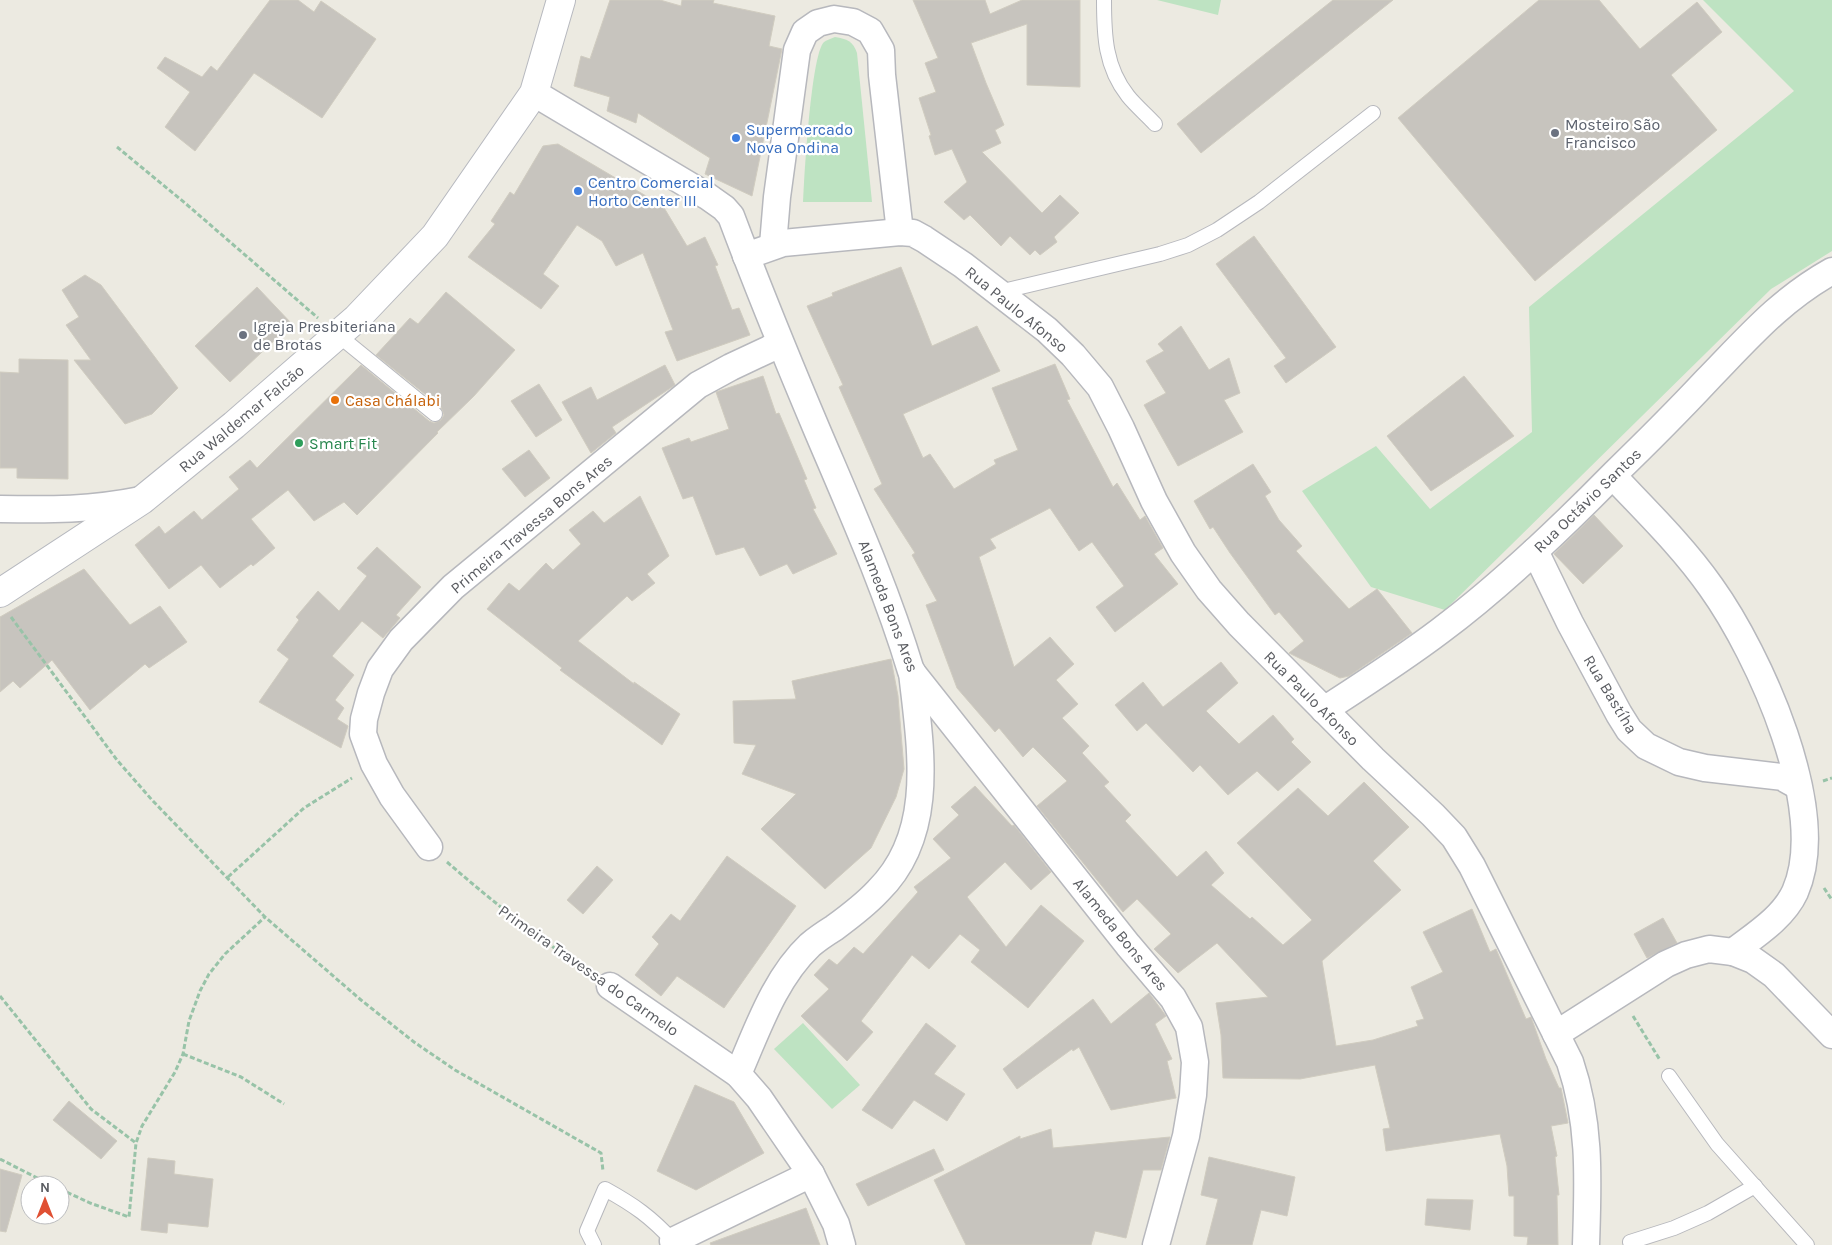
<svg xmlns="http://www.w3.org/2000/svg" width="1832" height="1245" font-family="Karla,sans-serif">
<style>
.green{fill:#bee3c2}
.building{fill:#c7c4be;stroke:#d0ccc0}
.lines{fill:none;stroke-linecap:round;stroke-linejoin:round}
.lane-casing{stroke:#b7b8bd;stroke-width:16}
.street-casing{stroke:#b7b8bd;stroke-width:29}
.secondary-casing{stroke:#b7b9bf;stroke-width:30}
.path{stroke:#98c3a8;stroke-width:3;stroke-dasharray:5 2.5;stroke-linecap:butt}
.lane{stroke:#fff;stroke-width:14}
.street{stroke:#fff;stroke-width:26}
.secondary{stroke:#fff;stroke-width:28}
.worship-dot{fill:#6b7280;stroke:#fff;stroke-width:2}
.shop-dot{fill:#3f7fe0;stroke:#fff;stroke-width:2}
.food-dot{fill:#e8710a;stroke:#fff;stroke-width:2}
.leisure-dot{fill:#2e9e5b;stroke:#fff;stroke-width:2}
.labels{text-anchor:middle;stroke-width:4.5;stroke-linejoin:round;paint-order:stroke}
.worship-label{font-size:16px;fill:#5b616d;stroke:#fff;text-anchor:start}
.shop-label{font-size:16px;fill:#366cbe;stroke:#fff;text-anchor:start}
.street-label{font-size:16px;fill:#5a5c61;stroke:#fff}
.food-label{font-size:16px;fill:#c56008;stroke:#fff;text-anchor:start}
.leisure-label{font-size:16px;fill:#27864d;stroke:#fff;text-anchor:start}
</style>
<rect width="100%" height="100%" fill="#eceae1"/>
<!-- green -->
<g class="green">
<polygon points="1157,0 1221,0 1218,15"/>
<polygon points="1703,0 1832,0 1832,251 1771,289 1445,610 1371,587 1302,491 1376,446 1430,509 1532,432 1529,307 1794,91"/>
<path d="M835,37C847,39 853,41 857,53L872,202H803C804,178 811,54 824,42C827,40 832,38 835,37Z"/>
<polygon points="803,1023 860,1085 832,1109 774,1049"/>
</g>
<!-- building -->
<g class="building">
<polygon points="270,0 298,0 314,12 321,1 376,39 322,118 254,73 195,151 165,127 190,92 157,68 165,57 202,77 211,66 217,71"/>
<polygon points="610,0 660,0 681,6 682,0 714,0 713,3 775,16 769,46 782,49 752,196 705,174 710,158 638,113 636,123 607,111 610,97 574,86 581,56 590,59"/>
<polygon points="913,0 985,0 990,14 1022,0 1080,0 1080,87 1027,85 1027,24 971,43 986,83 1004,125 995,130 1001,143 982,152 1042,213 1060,195 1079,213 1054,237 1057,242 1040,255 1035,250 1030,255 1010,236 1001,246 970,215 964,220 944,202 967,182 952,149 935,155 929,136 931,135 919,98 936,92 925,63 938,58"/>
<polygon points="1333,0 1393,0 1201,153 1177,124"/>
<polygon points="1539,0 1599,0 1640,49 1697,2 1722,32 1671,75 1717,130 1535,281 1398,118"/>
<polygon points="558,144 663,206 687,246 705,237 718,265 715,266 732,310 739,308 750,335 677,361 665,332 673,330 643,253 616,266 602,241 577,225 543,274 559,286 541,309 468,257 495,224 491,221 510,192 514,195 543,146"/>
<polygon points="1254,236 1336,347 1286,383 1274,366 1286,358 1216,264"/>
<polygon points="901,267 932,346 977,326 1000,371 903,414 923,458 930,454 954,489 996,464 994,460 1018,450 992,388 1055,364 1070,399 1067,400 1113,487 1117,483 1140,520 1145,516 1163,548 1154,554 1178,584 1115,632 1096,607 1124,586 1092,542 1079,551 1050,508 990,539 996,548 979,557 1014,667 1050,637 1074,664 1056,680 1078,704 1062,718 1089,746 1082,753 1109,782 1104,786 1131,815 1125,821 1177,877 1206,851 1224,873 1211,885 1250,919 1252,917 1283,945 1312,920 1237,843 1298,788 1328,816 1364,782 1409,827 1373,861 1401,890 1322,961 1336,1046 1373,1040 1418,1026 1416,1021 1424,1019 1411,987 1443,972 1423,932 1472,909 1490,952 1496,949 1526,1019 1531,1017 1546,1059 1559,1088 1561,1088 1568,1123 1551,1126 1557,1156 1555,1157 1559,1195 1557,1195 1558,1245 1527,1245 1528,1237 1514,1236 1514,1196 1509,1196 1507,1166 1500,1134 1386,1151 1383,1129 1390,1128 1375,1065 1300,1079 1223,1078 1221,1035 1216,1003 1268,997 1217,943 1178,973 1154,949 1171,934 1137,899 1123,912 1037,806 1067,781 1033,747 1023,757 999,728 995,732 957,688 926,605 937,601 912,555 915,553 874,489 882,484 839,387 843,385 807,306 833,296 832,293"/>
<polygon points="85,275 101,285 178,388 152,414 125,424 74,360 91,360 66,325 79,317 62,290"/>
<polygon points="257,287 292,324 230,382 195,346"/>
<polygon points="446,292 515,350 474,396 437,432 438,433 357,515 344,502 314,521 288,490 251,519 275,548 253,566 251,564 220,588 201,565 169,589 135,545 159,526 165,534 194,511 202,520 239,489 229,477 250,460 257,468 361,365 429,421 434,423 441,420 444,415 441,407 376,355 410,318 418,324"/>
<polygon points="1181,326 1209,370 1229,358 1240,393 1224,400 1243,432 1178,466 1144,405 1166,393 1146,361 1164,351 1158,344"/>
<polygon points="19,359 68,360 68,479 17,478 17,468 0,468 0,372 19,373"/>
<polygon points="665,365 675,385 612,427 616,433 591,453 562,402 591,387 597,400"/>
<polygon points="763,376 776,414 779,413 807,479 804,480 816,508 813,509 837,554 793,574 787,564 760,576 744,547 716,555 693,496 683,499 662,448 689,438 691,442 729,429 716,392"/>
<polygon points="1464,376 1514,436 1431,491 1387,436"/>
<polygon points="539,384 562,420 536,437 511,401"/>
<polygon points="529,450 550,478 525,497 502,469"/>
<polygon points="1253,464 1271,492 1265,496 1279,520 1302,546 1296,551 1349,609 1377,589 1412,633 1349,676 1340,678 1289,653 1304,641 1279,612 1275,615 1230,553 1213,527 1210,529 1194,501"/>
<polygon points="640,496 669,556 647,574 655,583 632,601 627,596 578,641 634,684 634,682 680,714 662,745 560,670 562,668 487,609 509,583 519,591 546,563 553,570 581,544 569,530 593,511 604,523"/>
<polygon points="1594,515 1623,546 1583,584 1554,554"/>
<polygon points="377,547 421,587 396,615 400,618 383,638 362,621 332,656 354,675 335,700 344,708 337,719 348,726 341,748 259,702 289,659 277,650 299,620 296,617 318,591 339,611 367,576 357,568"/>
<polygon points="84,569 130,625 160,606 187,642 149,668 145,664 90,710 52,660 20,688 13,681 0,692 0,617"/>
<polygon points="891,659 898,696 904,769 896,797 871,848 825,889 761,829 796,794 742,774 756,745 734,743 733,701 796,699 792,681"/>
<polygon points="1221,662 1238,683 1206,711 1239,744 1273,715 1294,739 1291,742 1311,762 1278,791 1257,771 1228,795 1200,765 1193,772 1146,723 1137,731 1115,705 1143,682 1163,707"/>
<polygon points="975,786 1012,826 1014,825 1051,872 1031,890 1005,862 967,897 1006,947 1041,905 1084,941 1028,1008 971,962 980,950 960,934 929,969 912,955 861,1021 873,1032 847,1061 801,1016 829,989 814,975 829,959 837,965 854,947 863,954 918,892 914,887 951,858 933,839 959,815 951,807"/>
<polygon points="727,856 796,906 724,1008 677,976 661,996 635,975 659,944 652,937 671,914 680,921"/>
<polygon points="597,866 613,880 583,914 567,900"/>
<polygon points="1663,918 1677,943 1647,958 1634,934"/>
<polygon points="1149,993 1166,1016 1155,1024 1172,1059 1167,1061 1176,1098 1111,1110 1079,1047 1073,1051 1072,1049 1017,1089 1003,1069 1093,999 1111,1024"/>
<polygon points="926,1023 956,1046 934,1074 965,1094 947,1121 914,1100 892,1129 862,1110"/>
<polygon points="695,1085 734,1102 764,1153 696,1190 657,1171"/>
<polygon points="69,1101 117,1141 101,1159 53,1120"/>
<polygon points="1051,1129 1053,1148 1170,1137 1161,1170 1143,1170 1126,1238 1095,1231 1091,1245 966,1245 934,1180 1020,1136 1020,1139"/>
<polygon points="934,1149 944,1170 868,1206 856,1184"/>
<polygon points="1209,1157 1295,1177 1287,1216 1261,1210 1252,1245 1206,1245 1218,1199 1201,1195"/>
<polygon points="148,1158 175,1161 174,1174 213,1179 208,1227 168,1223 167,1233 141,1230"/>
<polygon points="0,1169 22,1175 6,1232 0,1231"/>
<polygon points="1427,1199 1473,1200 1470,1230 1425,1225"/>
<polygon points="806,1208 820,1245 711,1245 710,1243"/>
</g>
<g class="lines">
<!-- lane casing -->
<g class="lane-casing">
<g id="lane">
<path d="M1104,0C1104,35 1105,67 1128,96C1136,106 1147,115 1155,124"/>
<polyline points="999,292 1160,254 1188,245 1217,230 1259,202 1373,113"/>
<polyline points="338,335 435,414"/>
<polyline points="1669,1076 1717,1144 1807,1245"/>
<polyline points="1630,1242 1674,1228 1708,1213 1755,1186"/>
<path d="M594,1245L587,1231L605,1189C634,1205 651,1217 673,1241L668,1243"/>
</g>
</g>
<!-- street casing -->
<g class="street-casing">
<g id="street">
<path d="M534,93L707,196L724,208L731,216C758,288 787,359 817,430C851,510 886,588 911,671L1128,945L1173,998L1189,1027L1195,1062L1193,1095L1186,1136L1156,1245"/>
<polyline points="773,245 777,197 797,50 805,32 818,23 834,19 853,22 870,31 881,50 882,75 900,232"/>
<path d="M746,256L783,243L900,232L913,233L924,239L963,265L1047,330L1073,355L1100,387L1121,428L1154,501L1183,553L1209,590L1239,624L1373,759L1433,815L1454,837L1472,866L1570,1062C1591,1124 1588,1181 1586,1245"/>
<path d="M0,509C50,510 92,510 141,500"/>
<polyline points="1535,551 1570,623 1619,714 1629,730 1646,746 1679,762 1705,768 1782,777 1798,786"/>
<path d="M1324,710C1364,684 1403,659 1440,631C1502,585 1560,529 1614,474C1646,443 1677,412 1707,380C1748,338 1780,300 1832,271"/>
<polyline points="429,847 392,796 374,764 363,734 364,719 371,693 380,669 401,640 453,587 698,385 731,367 780,344"/>
<polyline points="1733,952 1753,960 1774,975 1832,1035"/>
<polyline points="610,986 738,1074 759,1098 811,1174 836,1224 842,1245"/>
<path d="M1556,1034L1666,964L1686,955L1709,949L1733,952C1755,935 1783,918 1795,892C1831,811 1759,654 1711,587C1683,547 1647,512 1613,476"/>
<path d="M738,1074C757,1031 774,979 810,945C817,939 826,933 834,928C849,917 865,905 878,891C937,833 920,746 912,672"/>
<polyline points="673,1241 811,1174"/>
</g>
</g>
<!-- secondary casing -->
<g class="secondary-casing">
<polyline id="secondary" points="0,593 142,500 234,425 357,318 435,236 534,93 561,0"/>
</g>
<!-- path -->
<g class="path">
<polyline points="117,147 185,203 318,318"/>
<polyline points="11,617 117,760 152,800 265,917 361,1000 414,1042 455,1070 601,1153 603,1171"/>
<polyline points="1823,781 1832,778"/>
<path d="M447,862C493,902 539,938 588,972"/>
<polyline points="228,877 304,808 352,778"/>
<polyline points="1824,888 1832,900"/>
<polyline points="0,996 91,1109 136,1143"/>
<polyline points="1633,1016 1660,1060"/>
<polyline points="183,1054 241,1077 284,1104"/>
<polyline points="0,1159 51,1185"/>
<polyline points="60,1189 90,1203 129,1217 136,1143 142,1126 175,1072 183,1054 189,1021 200,991 209,974 225,954 265,917"/>
</g>
<!-- lane -->
<use href="#lane" class="lane"/>
<!-- street -->
<use href="#street" class="street"/>
<!-- secondary -->
<use href="#secondary" class="secondary"/>
</g>
<!-- markers -->
<g class="worship-dot">
<circle cx="1555" cy="133" r="5"/>
<circle cx="243" cy="335" r="5"/>
</g>
<g class="shop-dot">
<circle cx="736" cy="138" r="5"/>
<circle cx="578" cy="191" r="5"/>
</g>
<circle class="food-dot" cx="335" cy="400" r="5"/>
<circle class="leisure-dot" cx="299" cy="443" r="5"/>
<g class="labels">
<!-- worship labels -->
<g class="worship-label">
<text x="1565" y="130">Mosteiro São<tspan x="1565" dy="18">Francisco</tspan></text>
<text x="253" y="332">Igreja Presbiteriana<tspan x="253" dy="18">de Brotas</tspan></text>
</g>
<!-- shop labels -->
<g class="shop-label">
<text x="746" y="135">Supermercado<tspan x="746" dy="18">Nova Ondina</tspan></text>
<text x="588" y="188">Centro Comercial<tspan x="588" dy="18">Horto Center III</tspan></text>
</g>
<!-- street labels -->
<g class="street-label">
<text transform="translate(1017 309) rotate(39)" y="6">Rua Paulo Afonso</text>
<text transform="translate(241 418) rotate(-40)" y="6">Rua Waldemar Falcão</text>
<text transform="translate(1587 500) rotate(-44)" y="6">Rua Octávio Santos</text>
<text transform="translate(531 524) rotate(-40)" y="6">Primeira Travessa Bons Ares</text>
<text transform="translate(889 606) rotate(69)" y="6">Alameda Bons Ares</text>
<text transform="translate(1611 694) rotate(59)" y="6">Rua Bastíha</text>
<text transform="translate(1312 698) rotate(45)" y="6">Rua Paulo Afonso</text>
<text transform="translate(1121 934) rotate(51)" y="6">Alameda Bons Ares</text>
<text transform="translate(589 970) rotate(35)" y="6">Primeira Travessa do Carmelo</text>
</g>
<!-- food labels -->
<g class="food-label">
<text x="345" y="406">Casa Chálabi</text>
</g>
<!-- leisure labels -->
<g class="leisure-label">
<text x="309" y="449">Smart Fit</text>
</g>
</g>
<!-- north arrow -->
<g transform="translate(45 1200)"><circle r="24" fill="#ffffff" stroke="#bdbec0"/>
<path d="M0-4L9 19L0 12L-9 19Z" fill="#e05033"/>
<text y="-8" font-size="14" font-weight="bold" text-anchor="middle" fill="#5a5c61">N</text>
</g>
</svg>
